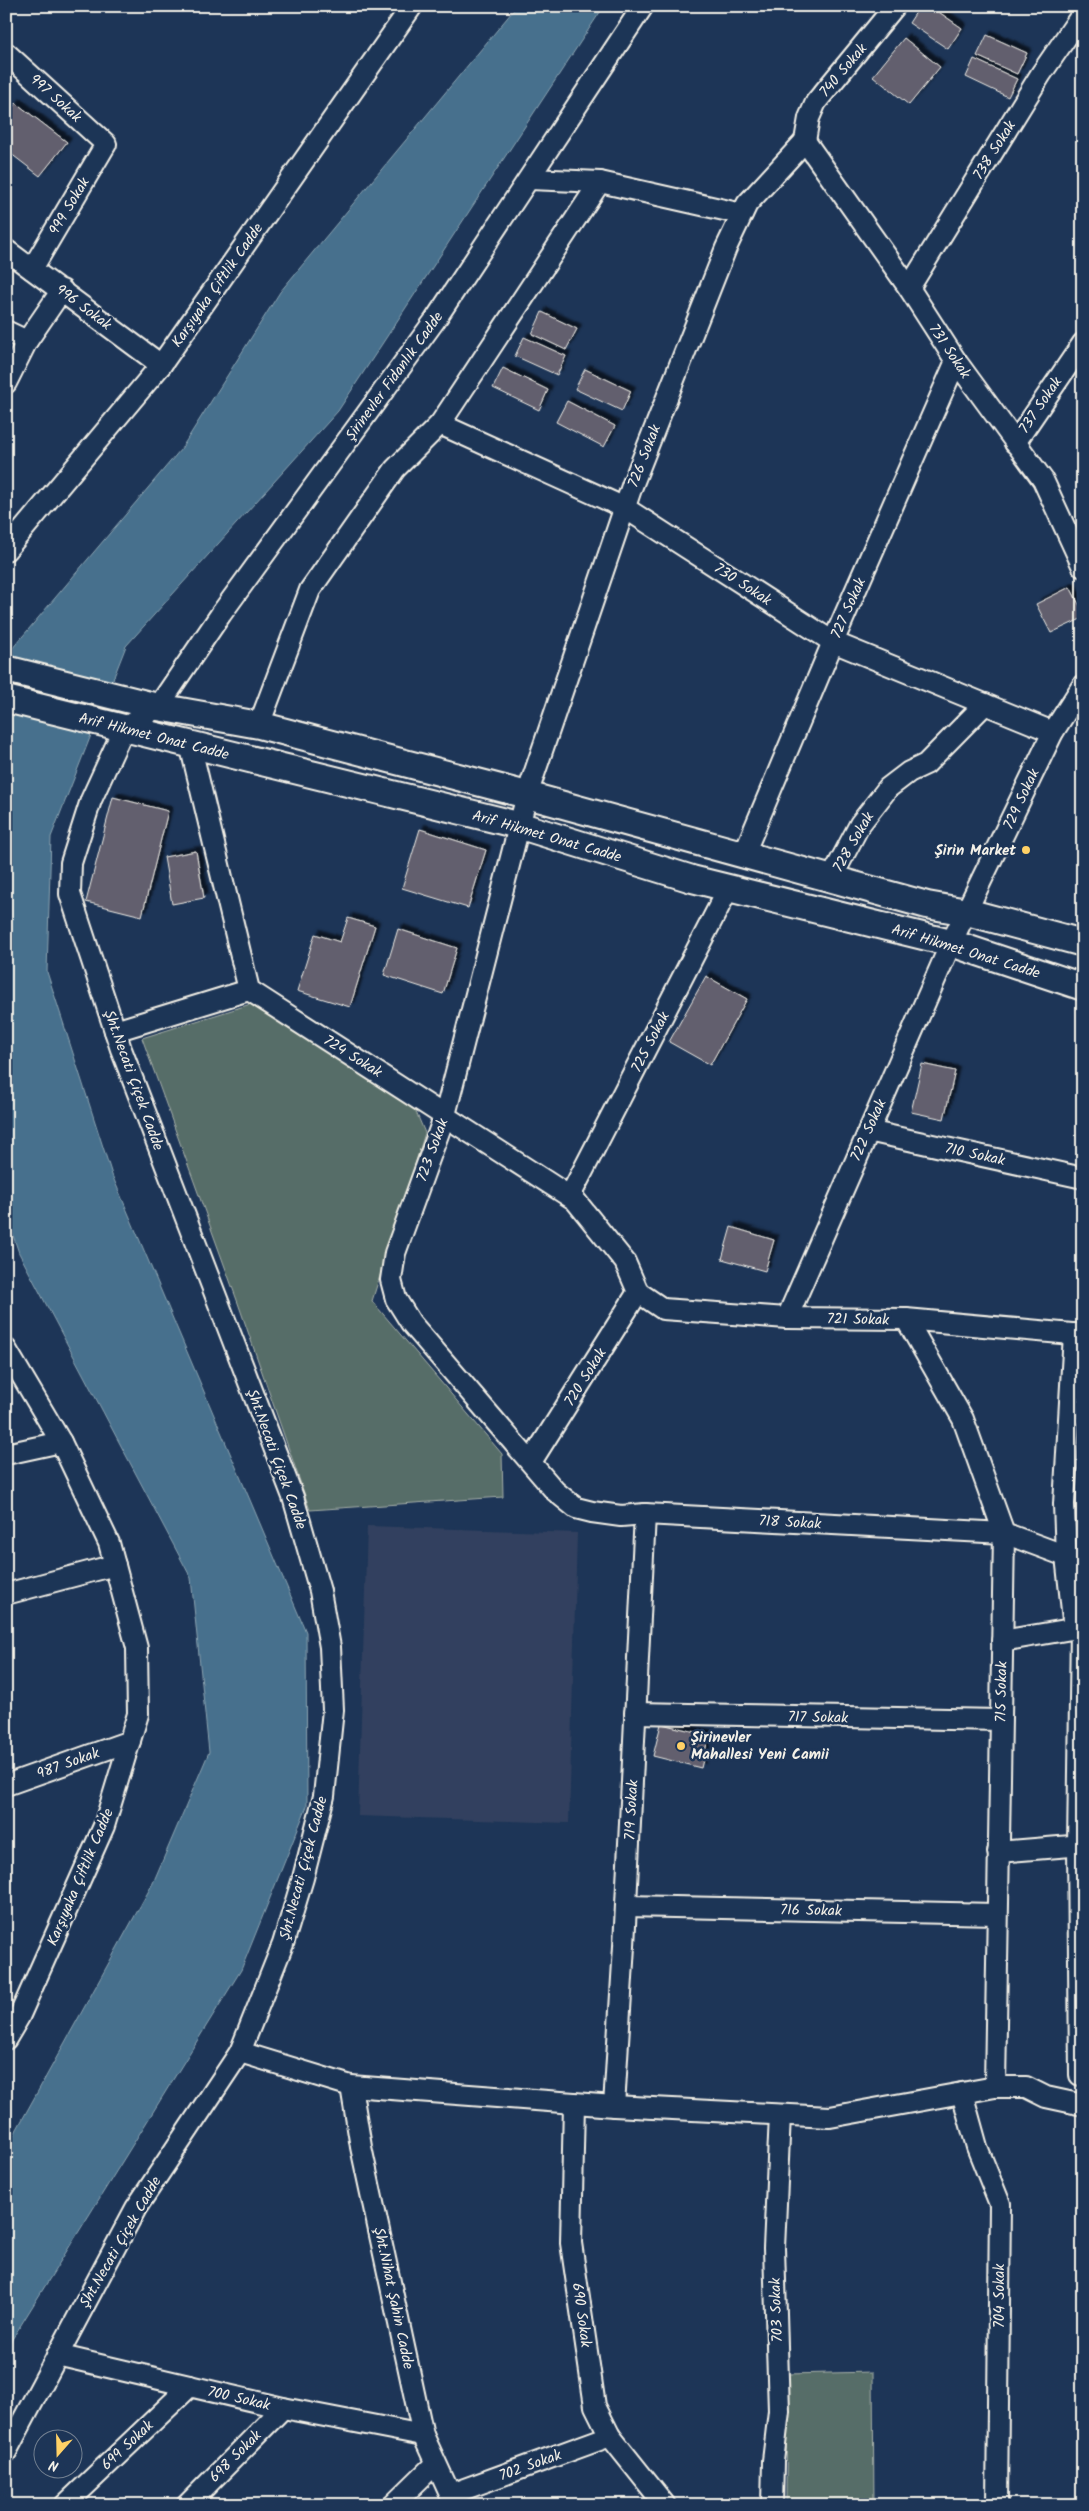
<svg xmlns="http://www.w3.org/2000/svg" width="1089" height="2511" font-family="Kalam,sans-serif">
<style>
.built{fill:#32415e}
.green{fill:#576d68;stroke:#a6afa8}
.water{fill:#46708d;stroke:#8ca4b1}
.building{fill:#625e6e;stroke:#f4f1e8;filter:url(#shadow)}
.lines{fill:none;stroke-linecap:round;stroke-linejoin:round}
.minor-casing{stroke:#f4f1e8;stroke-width:24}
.major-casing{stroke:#f4f1e8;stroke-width:30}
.minor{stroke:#1d3557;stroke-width:20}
.major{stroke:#1d3557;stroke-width:26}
.poi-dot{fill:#ffd166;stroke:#1d3557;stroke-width:2}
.labels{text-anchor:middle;stroke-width:5;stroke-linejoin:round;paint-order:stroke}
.street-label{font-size:15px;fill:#f4f1e8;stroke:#1d3557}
.poi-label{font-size:15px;font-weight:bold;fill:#f4f1e8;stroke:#1d3557;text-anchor:end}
</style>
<defs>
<filter id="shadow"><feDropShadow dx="4.5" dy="-4.5" stdDeviation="1" flood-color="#0009"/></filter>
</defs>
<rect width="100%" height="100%" fill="#1d3557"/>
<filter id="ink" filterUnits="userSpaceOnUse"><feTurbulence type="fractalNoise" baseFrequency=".02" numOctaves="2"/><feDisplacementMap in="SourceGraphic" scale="10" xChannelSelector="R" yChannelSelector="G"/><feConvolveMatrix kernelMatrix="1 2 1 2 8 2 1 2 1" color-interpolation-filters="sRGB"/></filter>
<g filter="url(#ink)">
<!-- built -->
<polygon class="built" points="367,1526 577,1533 569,1823 358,1816"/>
<!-- green -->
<g class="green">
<polygon points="254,1003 413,1105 425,1133 372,1301 502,1454 503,1497 310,1510 238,1303 142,1038"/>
<polygon points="873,2372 874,2505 786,2505 787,2374"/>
</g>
<!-- water -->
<polygon class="water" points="517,6 604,6 338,411 126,646 51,837 47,972 112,1175 306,1632 307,1806 241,1970 6,2349 6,2149 153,1883 209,1752 191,1578 19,1253 6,1215 6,656 181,449 280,292"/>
<!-- building -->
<g class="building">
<polygon points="920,6 930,6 962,28 948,49 909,23"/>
<polygon points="987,35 1027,53 1017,74 977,56"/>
<polygon points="904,38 940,67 909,105 873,76"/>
<polygon points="974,59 1017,79 1008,97 966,77"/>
<polygon points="16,103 67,142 40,176 6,150 6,116"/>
<polygon points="542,312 577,329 566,350 532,334"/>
<polygon points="524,337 566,356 557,375 515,356"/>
<polygon points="503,368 548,390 539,410 493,388"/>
<polygon points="585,369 631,391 622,411 575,389"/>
<polygon points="567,401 615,426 604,447 556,422"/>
<polygon points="1070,587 1083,612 1083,618 1051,633 1036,604"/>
<polygon points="113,797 168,811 142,916 86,902"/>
<polygon points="420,829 486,850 468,908 402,888"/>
<polygon points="196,851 204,898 172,904 164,857"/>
<polygon points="348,918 375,926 350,1007 297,991 315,934 340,942"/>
<polygon points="398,929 457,948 443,994 384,975"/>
<polygon points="706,976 747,999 710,1065 669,1042"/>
<polygon points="922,1064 955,1071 944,1119 911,1112"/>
<polygon points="731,1227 774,1240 765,1271 722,1259"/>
<polygon points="661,1724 709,1735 701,1768 653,1756"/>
</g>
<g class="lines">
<!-- minor casing -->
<g class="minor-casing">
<g id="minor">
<polyline points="6,53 106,144 32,269"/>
<polyline points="805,141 747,204 726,248 632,486 527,795 445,1115 395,1253 391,1280 396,1299 411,1323 555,1491 576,1508 592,1512 621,1516 645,1514 1004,1533 1066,1556"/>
<polyline points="805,141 909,288 956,361 1043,480 1083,567"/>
<polyline points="805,141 809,118 816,102 895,6"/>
<polyline points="530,179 600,182 742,214"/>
<polyline points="6,250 161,365"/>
<polyline points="909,288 1041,74 1083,13"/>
<polyline points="6,331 27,341"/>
<polyline points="6,383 27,341 62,290"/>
<polyline points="440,424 625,508 833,642 1053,732"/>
<polyline points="1015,443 1083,343"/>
<polyline points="6,550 161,365 412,6"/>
<polyline points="259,725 310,590 395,469 440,424 600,182"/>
<polyline points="190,744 249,990 575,1200 625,1262 638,1292"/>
<polyline points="743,856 833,642 956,361"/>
<polyline points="831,879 860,824 888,788 909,772 926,764 985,704"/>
<polyline points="115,1031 249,990"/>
<polyline points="868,1131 1083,1178"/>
<polyline points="570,1196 729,887"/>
<polyline points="638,1292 663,1309 787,1318 906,1319 1083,1335"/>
<polyline points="787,1318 951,943 1053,732 1083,685"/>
<polyline points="906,1319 963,1419 1004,1533 995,2087"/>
<polyline points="6,1349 61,1442 109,1543 137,1648 138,1714 104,1826 19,2017 6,2039"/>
<polyline points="6,1454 61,1442"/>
<polyline points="531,1462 638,1292"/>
<polyline points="6,1594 115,1565"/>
<polyline points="1074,1629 1066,1556 1064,1504 1074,1334"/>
<polyline points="1002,1641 1083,1627"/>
<polyline points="635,1713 1000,1720"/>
<polyline points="6,1785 130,1741"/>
<polyline points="998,1852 1083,1845"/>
<polyline points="626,1906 996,1914"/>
<polyline points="240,2052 351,2086 614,2106 830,2117 995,2087 1026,2087 1046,2097 1083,2105"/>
<polyline points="1080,2075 1078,1845 1081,1627"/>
<polyline points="351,2086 361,2147 423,2435 455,2505"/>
<polyline points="962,2093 977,2147 1000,2204 997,2505"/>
<polyline points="574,2103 571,2243 595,2406 610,2436 665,2505"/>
<polyline points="614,2106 624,1946 645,1514"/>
<polyline points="57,2355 283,2408 423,2435"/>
<polyline points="6,2452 136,2208 240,2052 283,1944 303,1878 324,1796 333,1710 330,1647 320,1591 293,1497 121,1049 70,894 71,863 91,800 124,728 158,707 221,614 435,320 643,6"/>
<polyline points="451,2494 610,2436"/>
<polyline points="65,2505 190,2386"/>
<polyline points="187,2505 283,2408"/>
<polyline points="393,2505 435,2464"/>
<polyline points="772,2505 773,2461 779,2411 774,2248 780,2115"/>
</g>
</g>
<!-- major casing -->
<g class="major-casing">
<g id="major">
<polyline points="6,669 158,707 259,725 527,795 927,905 967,912 1083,943"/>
<polyline points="6,699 518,825 692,879 951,943 1083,987"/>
</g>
</g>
<!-- minor -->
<use href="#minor" class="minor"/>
<!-- major -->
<use href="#major" class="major"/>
</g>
</g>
<!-- markers -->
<g class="poi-dot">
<circle cx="1026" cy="850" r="5"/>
<circle cx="681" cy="1746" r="5"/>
</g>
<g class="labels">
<!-- street labels -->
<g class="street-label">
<text transform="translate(843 70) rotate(-50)" y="5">740 Sokak</text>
<text transform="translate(56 98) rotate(42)" y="5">997 Sokak</text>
<text transform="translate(994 150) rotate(-58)" y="5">738 Sokak</text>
<text transform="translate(69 206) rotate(-59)" y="5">999 Sokak</text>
<text transform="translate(217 285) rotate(-55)" y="5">Karşıyaka Çiftlik Cadde</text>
<text transform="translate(84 307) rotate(37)" y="5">996 Sokak</text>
<text transform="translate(950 351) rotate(56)" y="5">731 Sokak</text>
<text transform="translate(394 376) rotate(-54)" y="5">Şirinevler Fidanlık Cadde</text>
<text transform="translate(1040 405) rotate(-56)" y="5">737 Sokak</text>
<text transform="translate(644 456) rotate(-69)" y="5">726 Sokak</text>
<text transform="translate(743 584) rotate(33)" y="5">730 Sokak</text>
<text transform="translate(848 608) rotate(-66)" y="5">727 Sokak</text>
<text transform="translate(154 736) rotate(14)" y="5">Arif Hikmet Onat Cadde</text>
<text transform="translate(1021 799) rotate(-65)" y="5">729 Sokak</text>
<text transform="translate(547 836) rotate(16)" y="5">Arif Hikmet Onat Cadde</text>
<text transform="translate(853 842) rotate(-60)" y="5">728 Sokak</text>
<text transform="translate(966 951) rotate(17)" y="5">Arif Hikmet Onat Cadde</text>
<text transform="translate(650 1042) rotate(-63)" y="5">725 Sokak</text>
<text transform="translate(353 1056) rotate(32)" y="5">724 Sokak</text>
<text transform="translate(134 1080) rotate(70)" y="5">Şht.Necati Çiçek Cadde</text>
<text transform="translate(868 1130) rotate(-66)" y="5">722 Sokak</text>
<text transform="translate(432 1150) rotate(-70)" y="5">723 Sokak</text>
<text transform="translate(975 1154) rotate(12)" y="5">710 Sokak</text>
<text transform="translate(858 1319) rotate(1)" y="5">721 Sokak</text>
<text transform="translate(585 1377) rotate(-58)" y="5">720 Sokak</text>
<text transform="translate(277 1459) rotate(70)" y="5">Şht.Necati Çiçek Cadde</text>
<text transform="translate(790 1522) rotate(3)" y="5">718 Sokak</text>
<text transform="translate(1001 1692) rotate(-89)" y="5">715 Sokak</text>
<text transform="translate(818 1717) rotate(1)" y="5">717 Sokak</text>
<text transform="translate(68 1763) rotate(-20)" y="5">987 Sokak</text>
<text transform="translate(631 1810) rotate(-87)" y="5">719 Sokak</text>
<text transform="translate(303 1868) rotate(-75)" y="5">Şht.Necati Çiçek Cadde</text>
<text transform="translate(80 1877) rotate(-67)" y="5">Karşıyaka Çiftlik Cadde</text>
<text transform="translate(811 1910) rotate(1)" y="5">716 Sokak</text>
<text transform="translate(120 2242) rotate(-60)" y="5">Şht.Necati Çiçek Cadde</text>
<text transform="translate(999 2296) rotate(-90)" y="5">704 Sokak</text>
<text transform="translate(394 2298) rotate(78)" y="5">Şht.Nihat Şahin Cadde</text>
<text transform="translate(776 2310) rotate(-92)" y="5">703 Sokak</text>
<text transform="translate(582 2315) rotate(82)" y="5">690 Sokak</text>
<text transform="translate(239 2398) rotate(13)" y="5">700 Sokak</text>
<text transform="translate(127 2445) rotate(-43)" y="5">699 Sokak</text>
<text transform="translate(235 2456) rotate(-45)" y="5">698 Sokak</text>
<text transform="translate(530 2465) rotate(-20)" y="5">702 Sokak</text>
</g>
<!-- poi labels -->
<g class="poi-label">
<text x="1016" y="855">Şirin Market</text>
<text x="691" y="1742" text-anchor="start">Şirinevler<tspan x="691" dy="17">Mahallesi Yeni Camii</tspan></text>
</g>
</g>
<!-- margin -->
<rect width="1089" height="2511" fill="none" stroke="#1d3557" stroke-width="25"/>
<rect x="12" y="12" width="1064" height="2486" fill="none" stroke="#f4f1e8" stroke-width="2" filter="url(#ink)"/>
<!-- north arrow -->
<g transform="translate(58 2454) rotate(200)"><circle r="24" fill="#1d3557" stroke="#738091"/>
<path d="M0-4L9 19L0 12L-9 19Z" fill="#ffd166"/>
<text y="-8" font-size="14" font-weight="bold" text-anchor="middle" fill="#f4f1e8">N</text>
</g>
</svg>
